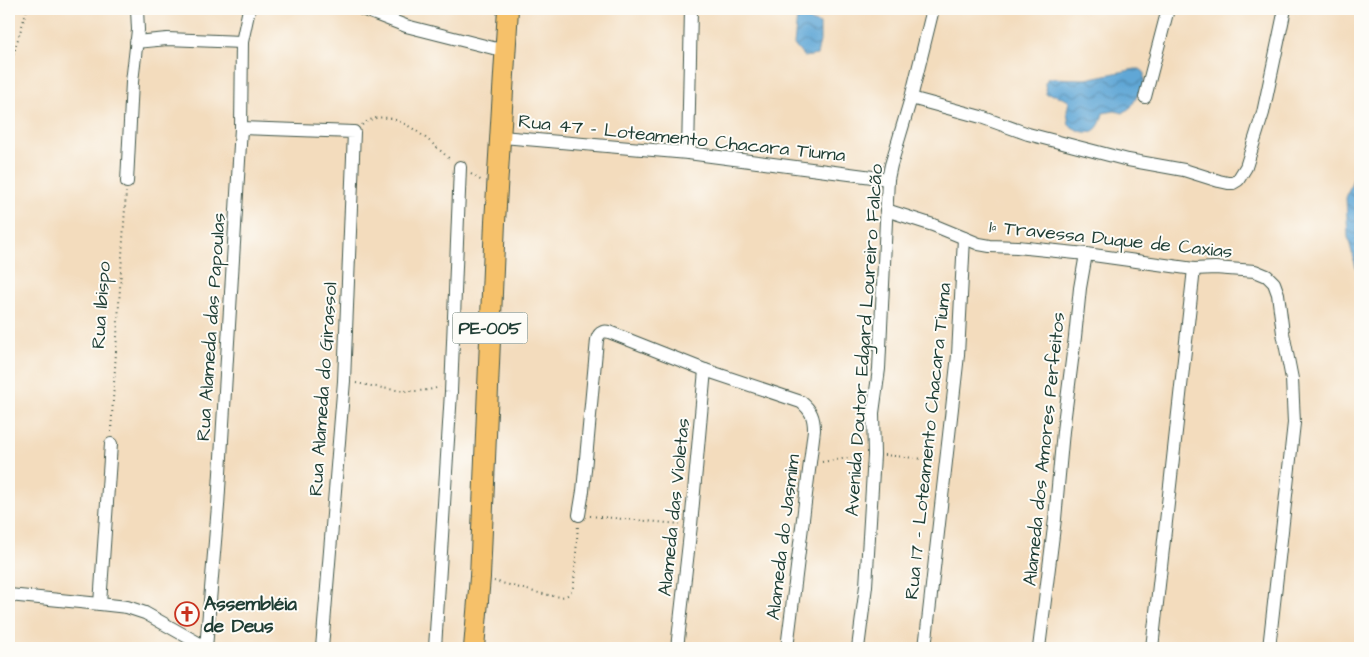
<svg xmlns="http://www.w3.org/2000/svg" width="1369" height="657" font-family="'Architects Daughter',sans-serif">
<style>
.water{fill:url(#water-waves);stroke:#407285}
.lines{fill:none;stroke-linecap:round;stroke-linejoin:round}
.minor-casing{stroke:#3f5549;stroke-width:14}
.primary-casing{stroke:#3f5549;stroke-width:22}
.path{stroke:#3f5549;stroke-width:2;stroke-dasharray:1 4;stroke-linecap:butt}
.minor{stroke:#fff;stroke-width:12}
.primary{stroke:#f6c16b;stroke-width:20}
.labels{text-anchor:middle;stroke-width:4;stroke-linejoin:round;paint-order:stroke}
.shield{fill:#fdfcf7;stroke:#62766e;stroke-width:1}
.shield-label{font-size:18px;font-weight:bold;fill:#1f3d34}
.street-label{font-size:19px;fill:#1f3d34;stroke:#fdfcf7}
.poi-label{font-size:19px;font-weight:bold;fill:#1f3d34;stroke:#fdfcf7;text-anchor:start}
</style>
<defs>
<pattern id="water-waves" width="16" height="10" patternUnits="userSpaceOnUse" patternTransform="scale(1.25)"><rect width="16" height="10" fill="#61a7d6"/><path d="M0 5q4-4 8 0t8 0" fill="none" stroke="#4f89ae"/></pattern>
</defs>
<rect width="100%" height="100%" fill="#fdfcf7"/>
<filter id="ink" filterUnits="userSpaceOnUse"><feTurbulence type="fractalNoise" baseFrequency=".02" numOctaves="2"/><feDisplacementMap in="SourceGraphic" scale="10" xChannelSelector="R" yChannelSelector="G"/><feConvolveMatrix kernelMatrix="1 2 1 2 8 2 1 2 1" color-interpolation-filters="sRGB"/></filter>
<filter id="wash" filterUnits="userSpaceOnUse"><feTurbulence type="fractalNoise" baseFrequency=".0096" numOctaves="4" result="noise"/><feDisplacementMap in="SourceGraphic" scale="20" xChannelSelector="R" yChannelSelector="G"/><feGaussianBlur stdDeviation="1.12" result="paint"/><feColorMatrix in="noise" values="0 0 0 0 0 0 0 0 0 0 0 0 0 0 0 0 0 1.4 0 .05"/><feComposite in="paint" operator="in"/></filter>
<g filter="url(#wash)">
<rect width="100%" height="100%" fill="#f3dcbd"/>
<!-- water -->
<g class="water">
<polygon points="797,16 820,24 820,41 817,55 804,57 794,45"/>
<path d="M1135,69H1140L1144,72V84L1131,107L1123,113L1115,111L1103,113C1099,135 1086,137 1069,125L1067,111L1069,101L1055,95L1046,94L1045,83L1048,78L1086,79Z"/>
<polygon points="1360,160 1360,283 1348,237 1346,198"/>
</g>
</g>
<g filter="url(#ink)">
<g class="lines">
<!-- minor casing -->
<g class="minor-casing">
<g id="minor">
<polyline points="362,9 406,26 505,51"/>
<polyline points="136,42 167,39 242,42"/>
<polyline points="1145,97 1168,9"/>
<polyline points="911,98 981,117 1028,134 1128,160 1184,170 1219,181 1228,183 1233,183 1238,180 1246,167 1263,113 1285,9"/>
<polyline points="241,128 354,132 344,381 322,648"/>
<polyline points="501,137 688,153 888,179"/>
<polyline points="688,153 691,9"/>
<polyline points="127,182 132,82 138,30 137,9"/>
<polyline points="886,210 933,225 979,244 990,246 1017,247 1086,254 1194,269 1215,268 1255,271 1267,276 1274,283 1278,294 1283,333 1292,379 1294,423 1269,648"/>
<path d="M579,515L583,491L597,340C598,334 602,330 609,332L705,370L801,402C811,410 814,417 814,430L787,648"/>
<polyline points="9,595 100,604 127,607 145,613 207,648"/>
<polyline points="100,604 111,444"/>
<polyline points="206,648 218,506 241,128 242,42 249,9"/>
<polyline points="435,648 451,392 460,167"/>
<polyline points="677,648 691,525 705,370"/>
<polyline points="858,648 866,586 874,455 873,413 879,369 888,179 891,165 911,98 933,9"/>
<polyline points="925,648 958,355 964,238"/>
<polyline points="1039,648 1055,519 1063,431 1075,337 1080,288 1086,254"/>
<polyline points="1152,648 1194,269"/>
</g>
</g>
<!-- primary casing -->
<g class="primary-casing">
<polyline id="primary" points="474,648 480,577 495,222 508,9"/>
</g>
<!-- path -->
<g class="path">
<polyline points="9,69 27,9"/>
<path d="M362,125C391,101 429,141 451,160"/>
<polyline points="471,174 482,181"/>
<path d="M356,383C384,388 412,396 440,387"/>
<polyline points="111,432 126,192"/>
<polyline points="884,455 934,460"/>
<polyline points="822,462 862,456"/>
<polyline points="590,516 680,524"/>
<path d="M494,581C508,584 556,600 566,596C572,593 573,588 574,583L578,525"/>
</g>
<!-- minor -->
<use href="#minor" class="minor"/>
<!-- primary -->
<use href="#primary" class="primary"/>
</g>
</g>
<!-- icons -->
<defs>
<g id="church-ring" transform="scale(1.25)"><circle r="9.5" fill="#fdfcf7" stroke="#c8321e" stroke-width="1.5"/><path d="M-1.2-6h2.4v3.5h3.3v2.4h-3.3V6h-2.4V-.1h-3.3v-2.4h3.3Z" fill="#c8321e"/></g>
</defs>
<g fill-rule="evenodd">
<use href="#church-ring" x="187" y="614"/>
</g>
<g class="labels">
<!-- shield labels -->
<rect class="shield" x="452.5" y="312.5" width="75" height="31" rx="4"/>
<g class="shield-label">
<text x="490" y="334">PE-005</text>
</g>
<!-- street labels -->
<g class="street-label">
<text transform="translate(682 137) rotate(6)" y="7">Rua 47 - Loteamento Chacara Tiuma</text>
<text transform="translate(1111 238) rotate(6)" y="7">1ª Travessa Duque de Caxias</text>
<text transform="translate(100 305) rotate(-86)" y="7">Rua Ibispo</text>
<text transform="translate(210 327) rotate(-86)" y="7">Rua Alameda das Papoulas</text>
<text transform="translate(863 340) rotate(-86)" y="7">Avenida Doutor Edgard Loureiro Falcão</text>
<text transform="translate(322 389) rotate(-86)" y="7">Rua Alameda do Girassol</text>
<text transform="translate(927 441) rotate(-84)" y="7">Rua 17 - Loteamento Chacara Tiuma</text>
<text transform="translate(1043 449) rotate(-84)" y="7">Alameda dos Amores Perfeitos</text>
<text transform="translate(673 507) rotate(-84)" y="7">Alameda das Violetas</text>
<text transform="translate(782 537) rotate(-83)" y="7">Alameda do Jasmim</text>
</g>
<!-- poi labels -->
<g class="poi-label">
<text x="204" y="610">Assembléia<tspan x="204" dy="22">de Deus</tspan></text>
</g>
</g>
<!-- margin -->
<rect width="1369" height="657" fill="none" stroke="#fdfcf7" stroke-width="30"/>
</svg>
